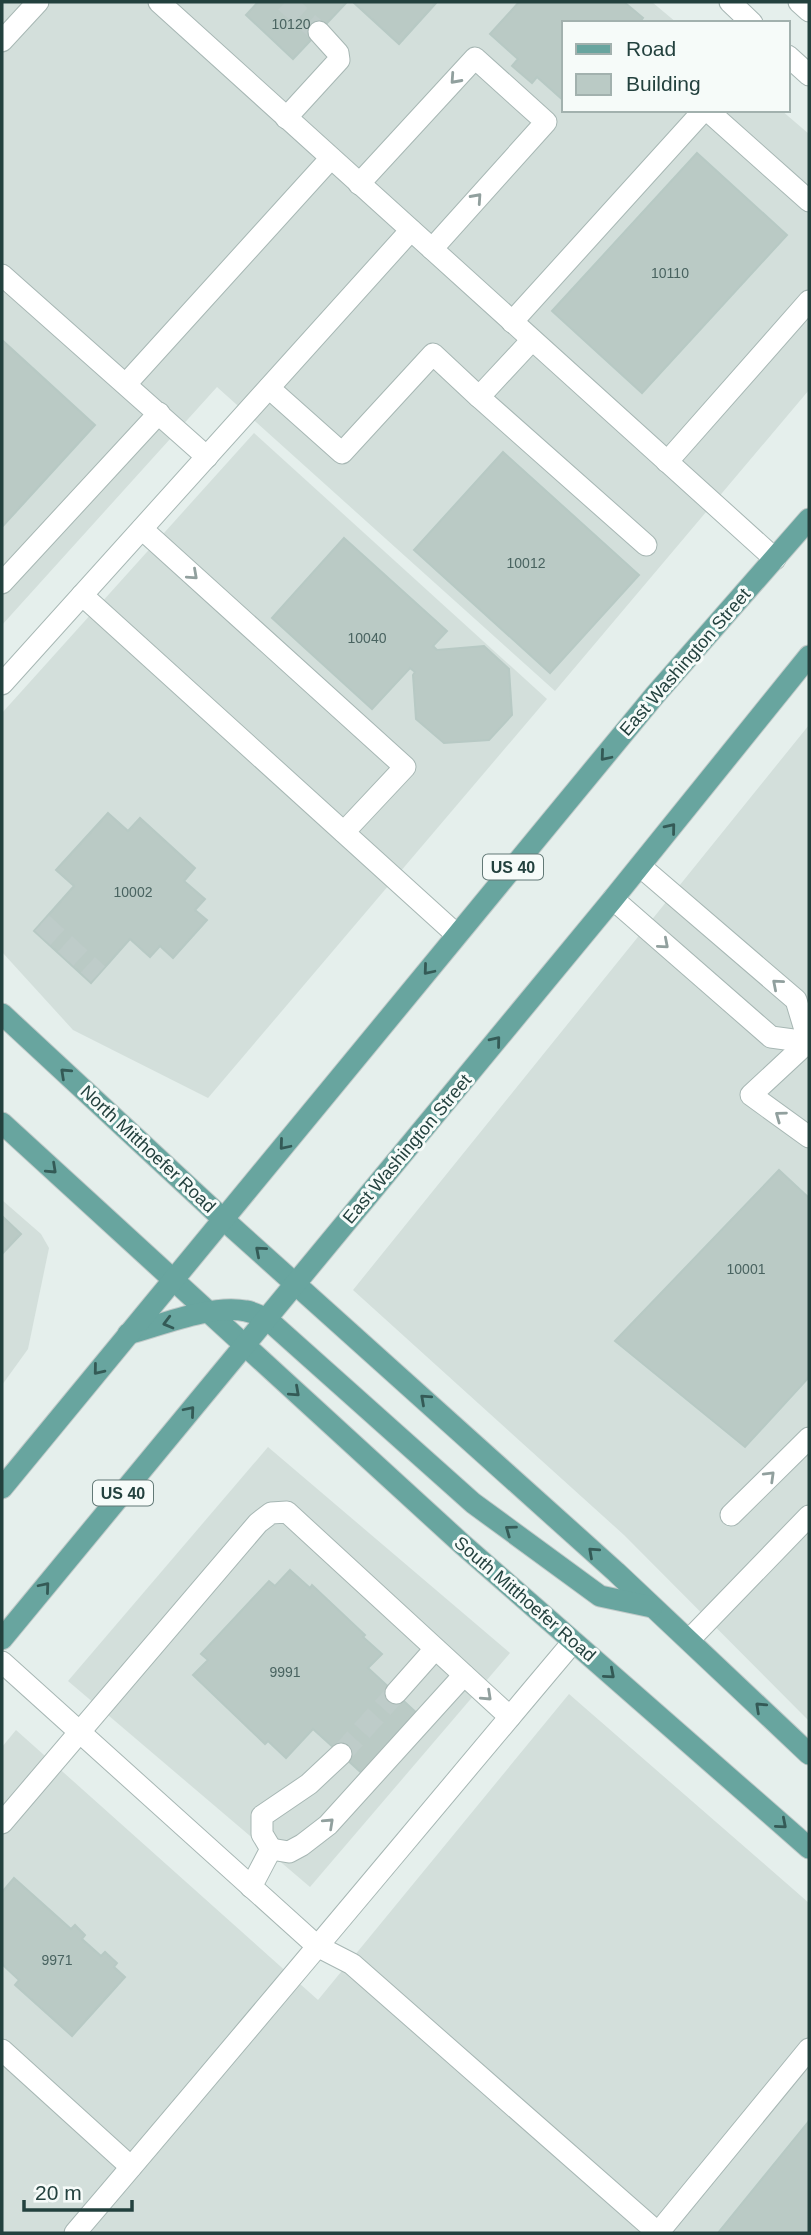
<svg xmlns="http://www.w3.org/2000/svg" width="811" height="2235" font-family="Helvetica,sans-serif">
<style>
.built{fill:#d3dfdb}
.building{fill:#bacac5;stroke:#b7c9c4;stroke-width:2}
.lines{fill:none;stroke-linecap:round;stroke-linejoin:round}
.minor-tunnel{stroke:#beccc9;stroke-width:21;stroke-dasharray:21 10;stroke-linecap:butt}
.minor-casing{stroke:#a7b7b4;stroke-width:23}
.major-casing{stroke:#c1cac9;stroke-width:23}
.minor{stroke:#fff;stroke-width:21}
.major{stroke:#68a59f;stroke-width:21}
.oneway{stroke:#91a09e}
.oneway2{stroke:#345a56}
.labels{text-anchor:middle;stroke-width:6;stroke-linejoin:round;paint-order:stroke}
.number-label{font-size:14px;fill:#496360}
.shield{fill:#f6fbf9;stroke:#627976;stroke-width:2}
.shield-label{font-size:16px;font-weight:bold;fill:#23413e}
.street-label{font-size:18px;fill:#23413e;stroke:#f6fbf9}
</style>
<rect width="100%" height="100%" fill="#e5efec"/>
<!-- built -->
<g class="built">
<polygon points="2,2 652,2 677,23 564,23 564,110 781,110 809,134 809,390 555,691 217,387 2,625"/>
<polygon points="254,433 547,699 208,1098 73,1030 2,952 2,713"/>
<polygon points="809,725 809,1721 624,1535 353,1290"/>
<polygon points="2,1200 41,1234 49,1248 28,1349 2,1385"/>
<polygon points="268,1447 510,1653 310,1887 68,1681"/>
<polygon points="569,1694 809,1903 809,2233 2,2233 2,1747 16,1730 318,2000"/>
</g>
<!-- building -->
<g class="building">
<polygon points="258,2 347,2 293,59 246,15"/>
<polygon points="353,2 437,2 399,44"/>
<polygon points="519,2 624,2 643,18 639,23 564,23 564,101 537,77 532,83 512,66 518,59 490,34"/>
<polygon points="697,153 787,235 642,393 552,311"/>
<polygon points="2,340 95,425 2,527"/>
<polygon points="503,452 639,575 550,673 414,550"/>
<polygon points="344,538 447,631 433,646 437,650 484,646 509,669 512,715 489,740 444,743 416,719 413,675 415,672 410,668 372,709 272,618"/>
<polygon points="108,813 128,831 140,818 195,868 184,881 205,899 195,910 207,920 173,958 160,946 150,957 130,939 91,983 34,931 74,886 56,870"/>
<polygon points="779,1170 809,1198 809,1377 745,1447 615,1341"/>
<polygon points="2,1216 21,1234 2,1254"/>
<polygon points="290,1570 310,1588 312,1585 365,1635 363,1637 382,1654 368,1668 420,1716 365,1776 313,1729 286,1758 268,1741 265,1744 193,1675 208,1660 201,1654 269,1581 275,1586"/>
<polygon points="14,1878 71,1929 75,1925 85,1935 82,1939 101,1956 105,1952 117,1963 114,1967 125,1977 72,2036 15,1985 19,1980 2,1964 2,1892"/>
<polygon points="809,2121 809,2233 718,2233"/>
</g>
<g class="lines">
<!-- minor-tunnel -->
<g class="minor-tunnel">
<polyline points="285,2 319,32"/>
<polyline points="42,923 98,974"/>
<polyline points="341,1754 396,1693"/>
</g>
<!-- minor casing -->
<g class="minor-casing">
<g id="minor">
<polyline points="159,2 775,559"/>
<polyline points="730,2 752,23"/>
<polyline points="799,2 809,11"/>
<polyline points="2,41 38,2"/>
<polyline points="788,56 809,75"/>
<polyline points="707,110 809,201"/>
<polyline points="286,118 339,60 338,53 319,32"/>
<polyline points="359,184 475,58 546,122 432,249"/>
<polyline points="2,275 207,457"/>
<polyline points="512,322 704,110"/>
<polyline points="126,384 331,158"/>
<polyline points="269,388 342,453 433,354 479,397 532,340"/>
<polyline points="479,397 646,545"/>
<polyline points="667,462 809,301"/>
<polyline points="142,529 405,767 344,832"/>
<polyline points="2,583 159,413"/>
<polyline points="82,595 457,935"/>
<polyline points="2,684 411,230"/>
<polyline points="640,866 796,1000 809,1043"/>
<polyline points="613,899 771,1037 808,1042"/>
<polyline points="808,1042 751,1095 809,1137"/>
<polyline points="731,1515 809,1438"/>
<polyline points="689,1640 809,1516"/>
<polyline points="2,1662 317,1946 352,1964 658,2233"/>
<polyline points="396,1693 435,1649"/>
<polyline points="2,1823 258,1523 271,1513 287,1512 510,1717"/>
<polyline points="271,1849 289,1852 302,1845 328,1825 464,1675"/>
<polyline points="251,1887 271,1849 262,1834 262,1816 309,1784 341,1754"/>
<polyline points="2,2050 131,2167"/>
<path d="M75,2233C242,2038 407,1839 573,1642"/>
<polyline points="658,2233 809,2049"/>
</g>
</g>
<!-- major casing -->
<g class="major-casing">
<g id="major">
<polyline points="2,1014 223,1219 616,1572 809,1754"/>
<polyline points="2,1123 462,1544 809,1848"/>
<path d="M128,1334C161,1325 212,1304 246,1311C253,1312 260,1316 267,1319L473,1503L600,1596L652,1607"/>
<polyline points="2,1488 655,695 809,519"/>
<polyline points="2,1639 613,899 809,656"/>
</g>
</g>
<!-- minor -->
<use href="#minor" class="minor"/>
<!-- major -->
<use href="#major" class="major"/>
</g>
<!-- one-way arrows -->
<defs><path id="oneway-chevron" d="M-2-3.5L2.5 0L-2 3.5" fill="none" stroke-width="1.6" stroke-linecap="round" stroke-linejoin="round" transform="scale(1.75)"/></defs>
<g class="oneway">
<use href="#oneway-chevron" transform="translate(455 79) rotate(132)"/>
<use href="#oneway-chevron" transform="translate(477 198) rotate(-48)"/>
<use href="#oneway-chevron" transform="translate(193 575) rotate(42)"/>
<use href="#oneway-chevron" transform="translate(664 944) rotate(41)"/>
<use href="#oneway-chevron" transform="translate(777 984) rotate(-139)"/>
<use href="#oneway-chevron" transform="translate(780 1116) rotate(-144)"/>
<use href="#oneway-chevron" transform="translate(770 1476) rotate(-44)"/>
<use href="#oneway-chevron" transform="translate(487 1696) rotate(43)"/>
<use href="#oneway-chevron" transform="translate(329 1823) rotate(-43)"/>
</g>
<g class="oneway2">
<use href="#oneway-chevron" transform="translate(605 756) rotate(130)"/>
<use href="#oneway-chevron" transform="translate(671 828) rotate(-51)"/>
<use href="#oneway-chevron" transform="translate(428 970) rotate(130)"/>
<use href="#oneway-chevron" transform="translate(496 1041) rotate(-51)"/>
<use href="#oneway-chevron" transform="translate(65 1073) rotate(-137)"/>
<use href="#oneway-chevron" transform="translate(284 1145) rotate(130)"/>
<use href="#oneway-chevron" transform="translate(52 1169) rotate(43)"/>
<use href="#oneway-chevron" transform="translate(260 1251) rotate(-139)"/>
<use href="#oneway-chevron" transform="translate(168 1323) rotate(165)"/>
<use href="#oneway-chevron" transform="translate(98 1370) rotate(129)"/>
<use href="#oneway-chevron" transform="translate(295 1392) rotate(42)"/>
<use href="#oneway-chevron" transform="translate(425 1399) rotate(-138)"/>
<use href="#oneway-chevron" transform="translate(190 1411) rotate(-50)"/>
<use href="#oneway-chevron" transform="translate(510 1530) rotate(-144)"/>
<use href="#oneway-chevron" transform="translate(593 1552) rotate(-138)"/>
<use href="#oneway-chevron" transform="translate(45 1587) rotate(-50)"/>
<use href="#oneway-chevron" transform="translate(610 1674) rotate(41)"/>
<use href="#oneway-chevron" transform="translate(760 1707) rotate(-137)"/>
<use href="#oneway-chevron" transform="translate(782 1824) rotate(41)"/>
</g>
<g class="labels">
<!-- number labels -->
<g class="number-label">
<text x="291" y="29">10120</text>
<text x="670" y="278">10110</text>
<text x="526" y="568">10012</text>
<text x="367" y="643">10040</text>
<text x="133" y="897">10002</text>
<text x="746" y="1274">10001</text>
<text x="285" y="1677">9991</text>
<text x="57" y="1965">9971</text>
</g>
<!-- shield labels -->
<g class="shield">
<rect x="483" y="854.5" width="60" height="25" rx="5"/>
<rect x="93" y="1480.5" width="60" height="25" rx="5"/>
</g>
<g class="shield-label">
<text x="513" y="873">US 40</text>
<text x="123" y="1499">US 40</text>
</g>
<!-- street labels -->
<g class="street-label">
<text transform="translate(685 662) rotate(-49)" y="6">East Washington Street</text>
<text transform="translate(148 1149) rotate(43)" y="6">North Mitthoefer Road</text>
<text transform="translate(407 1149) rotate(-50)" y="6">East Washington Street</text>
<text transform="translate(525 1599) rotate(41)" y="6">South Mitthoefer Road</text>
</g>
</g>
<!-- border -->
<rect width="811" height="2235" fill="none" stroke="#23413e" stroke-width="7"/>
<!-- legend -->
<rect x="562" y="21" width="228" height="91" fill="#f6fbf9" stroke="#a2b1ae" stroke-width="2"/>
<rect x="576" y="44" width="35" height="10" fill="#68a59f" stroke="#a2b1ae" stroke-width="2"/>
<text x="626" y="56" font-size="21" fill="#23413e">Road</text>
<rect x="576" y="74" width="35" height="21" fill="#bacac5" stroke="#a2b1ae" stroke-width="2"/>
<text x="626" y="91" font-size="21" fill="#23413e">Building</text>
<!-- scale -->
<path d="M24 2200v10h108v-10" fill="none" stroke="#23413e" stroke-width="3.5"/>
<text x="35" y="2200" font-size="21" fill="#23413e" stroke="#f6fbf9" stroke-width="5" paint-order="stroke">20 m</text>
</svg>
